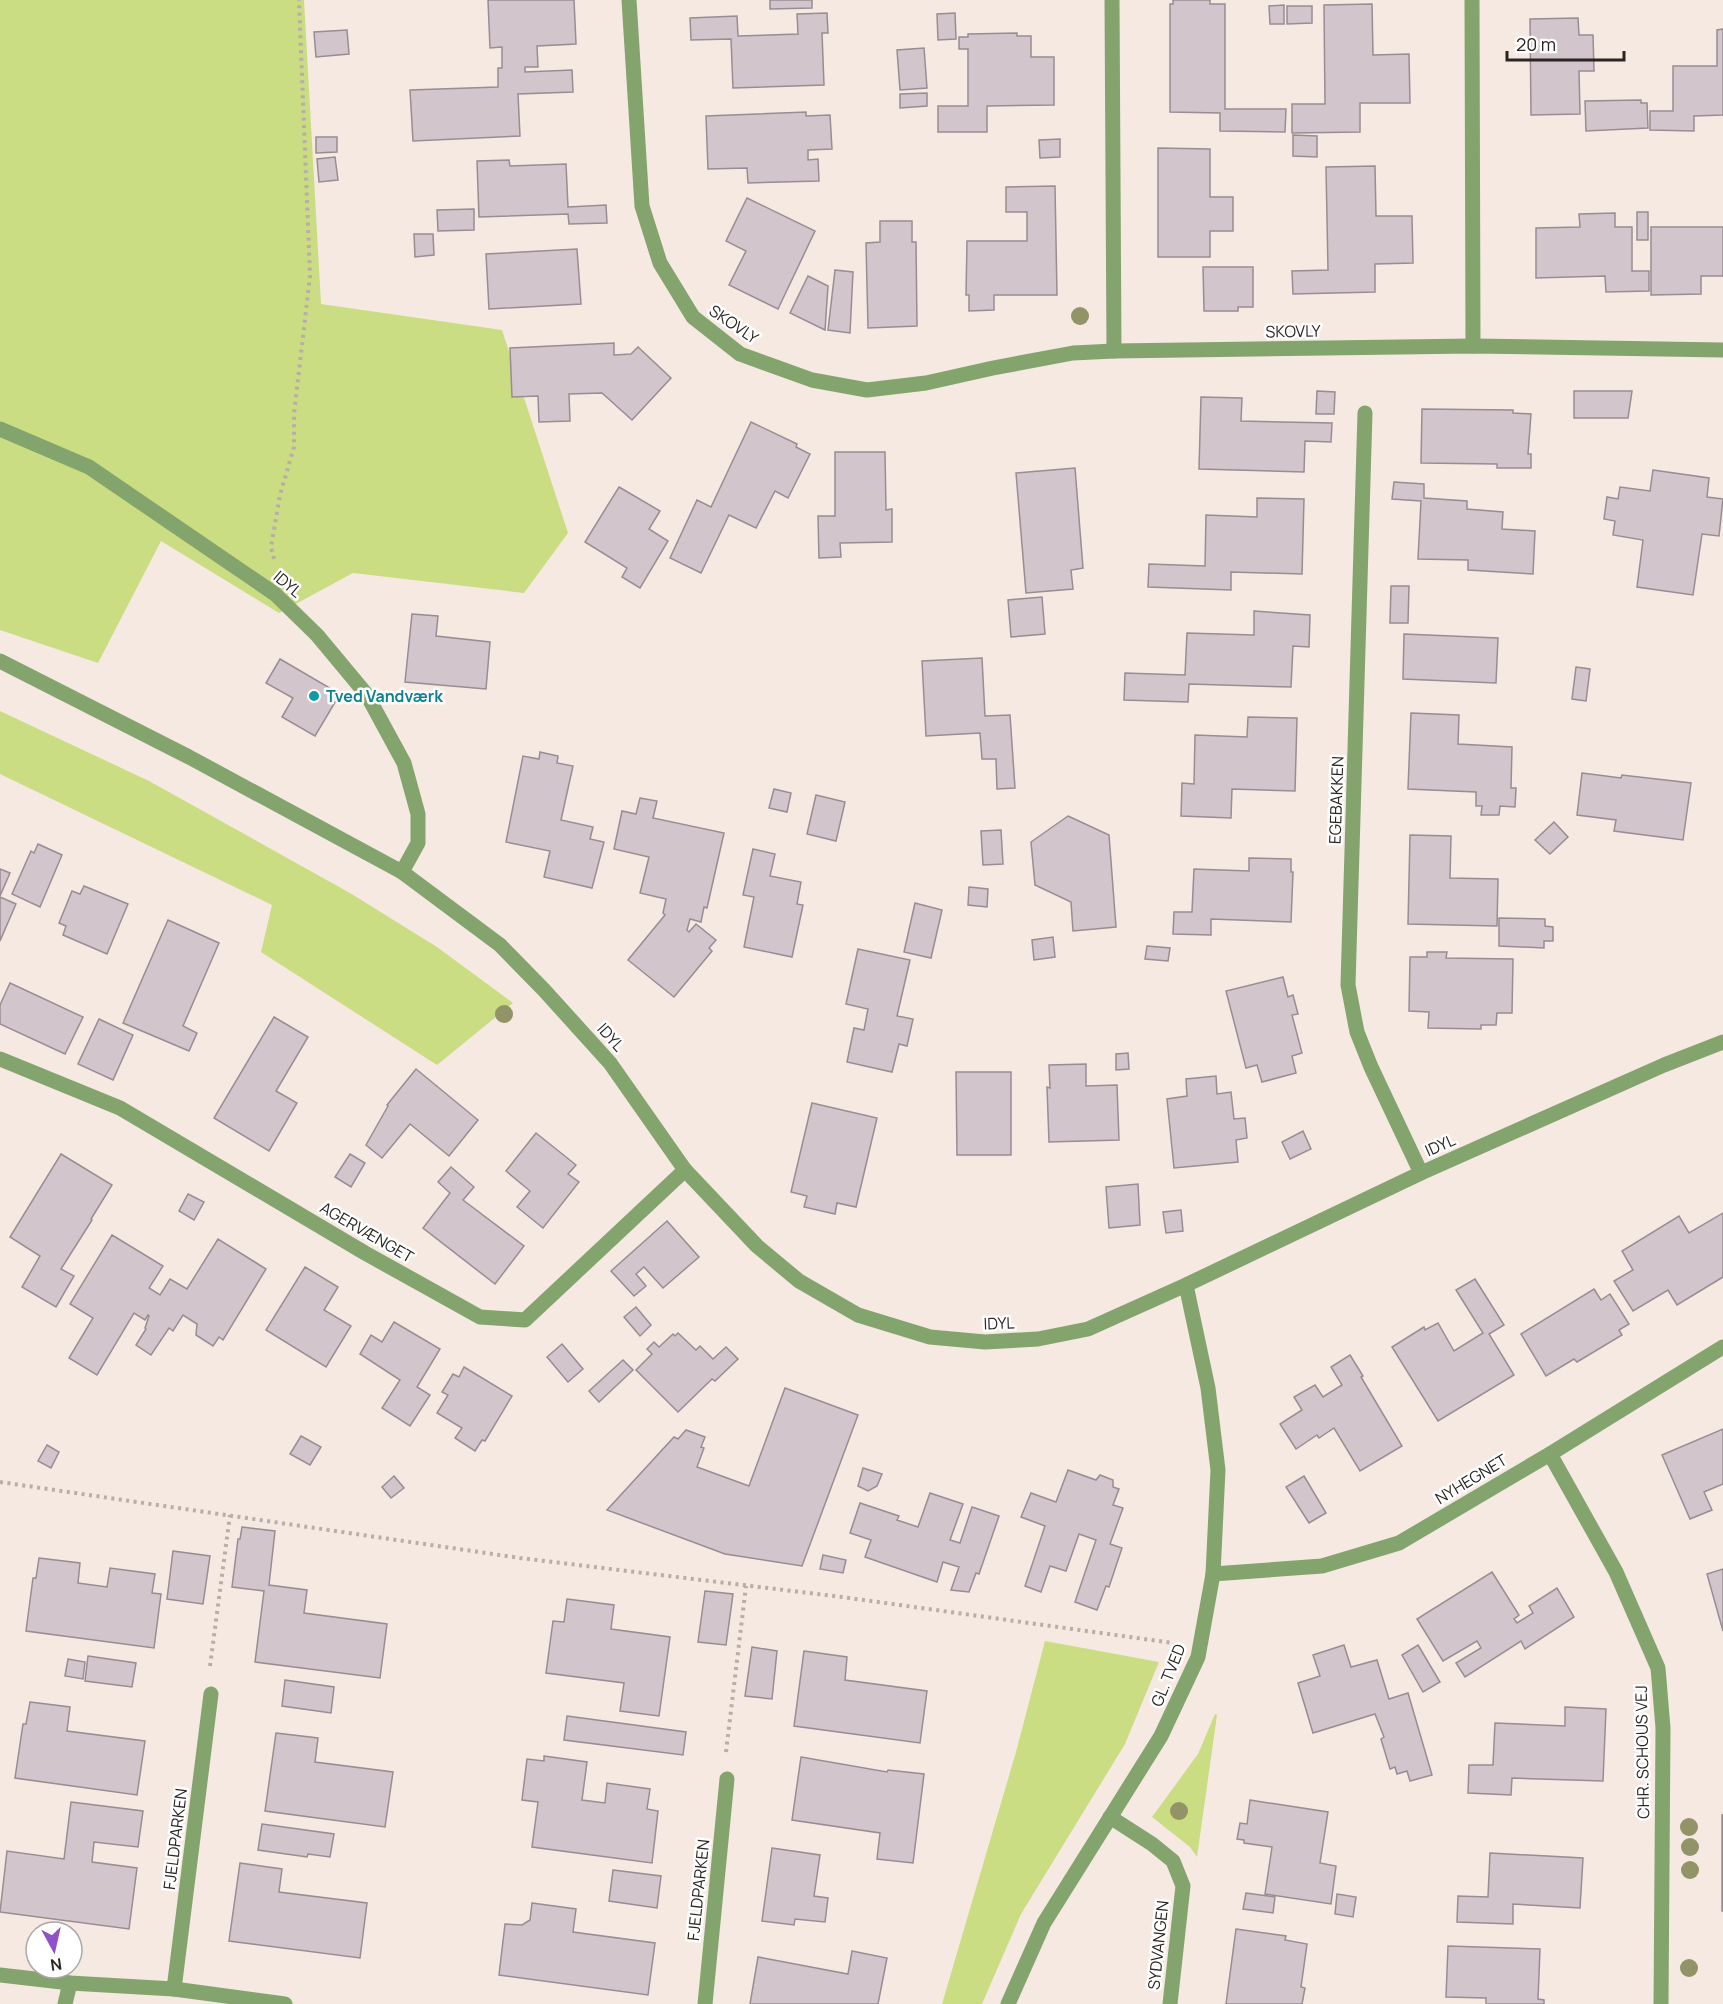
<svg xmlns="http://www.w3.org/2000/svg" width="1723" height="2004" font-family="Manrope,sans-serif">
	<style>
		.green { fill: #cadd83 }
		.building { fill: #d2c5cc; stroke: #998c93; stroke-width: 1.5 }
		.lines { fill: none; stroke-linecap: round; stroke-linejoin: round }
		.path { stroke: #b8ada7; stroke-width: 4; stroke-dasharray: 3 4.5; stroke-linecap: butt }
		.minor { stroke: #84a46e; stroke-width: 15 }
		.tertiary { stroke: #84a46e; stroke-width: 15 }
		.tree { fill: #929366 }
		.culture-dot { fill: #0f9aa8; stroke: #fff; stroke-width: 2 }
		.labels { text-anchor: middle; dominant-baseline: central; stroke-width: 5; stroke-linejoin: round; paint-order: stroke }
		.street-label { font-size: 16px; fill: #2a2522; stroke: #fff }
		.culture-label { font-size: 16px; font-weight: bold; fill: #0d838f; stroke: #fff; text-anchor: start }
	</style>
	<rect width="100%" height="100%" fill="#f6e9e2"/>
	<g class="green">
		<polygon points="0,0 304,0 321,304 502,330 568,533 524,593 353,573 279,613 161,541 98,663 0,630"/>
		<polygon points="0,711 149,781 350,893 437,947 513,1003 437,1065 261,952 272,905 0,774"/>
		<polygon points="1045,1641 1159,1662 1125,1744 1021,1914 982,2004 942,2004 1016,1752"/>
		<polygon points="1215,1714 1217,1715 1197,1857 1190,1847 1152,1817 1198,1754"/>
	</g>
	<g class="building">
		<polygon points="488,0 574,0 576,44 537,46 538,67 525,67 525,72 572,70 573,92 518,94 520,136 413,141 410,90 498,87 498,68 502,68 502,47 490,48"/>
		<polygon points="770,0 812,0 812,8 770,9"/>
		<polygon points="1173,0 1210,0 1210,4 1225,4 1225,109 1286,109 1285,132 1220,131 1220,113 1170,112 1170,4 1173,4"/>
		<polygon points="1372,4 1373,55 1409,54 1410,103 1360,103 1360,132 1292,133 1292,104 1325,104 1324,5"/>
		<polygon points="1284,5 1284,24 1270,24 1269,6"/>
		<polygon points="1287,6 1312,6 1312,23 1287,24"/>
		<polygon points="827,13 828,33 822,33 824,85 733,88 731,39 691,40 690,18 737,16 738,36 798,34 797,14"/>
		<polygon points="955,13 956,39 938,40 937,14"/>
		<polygon points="1578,18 1579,35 1593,35 1594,71 1579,71 1580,114 1531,115 1530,19"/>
		<polygon points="1723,29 1723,115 1694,116 1694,131 1650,130 1650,111 1673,111 1673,66 1717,66 1717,30"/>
		<polygon points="347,30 349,54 316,57 314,32"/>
		<polygon points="1017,33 1017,36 1031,36 1031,57 1054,57 1054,105 987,106 987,132 938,132 938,106 968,106 968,49 959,49 959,37 968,37 968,34"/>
		<polygon points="924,48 927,88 900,90 897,50"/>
		<polygon points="927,93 927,106 900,108 900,94"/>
		<polygon points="1641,100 1641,103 1647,103 1648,128 1586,131 1585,101"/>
		<polygon points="806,112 806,116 830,115 832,149 808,150 808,160 818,159 819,181 748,183 747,168 708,169 706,116"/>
		<polygon points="1293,135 1317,136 1317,157 1293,156"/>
		<polygon points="316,137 337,137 337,152 316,153"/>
		<polygon points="1060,139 1060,157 1040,158 1039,140"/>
		<polygon points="1158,148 1210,149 1210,197 1233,197 1233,231 1210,231 1210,257 1158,257"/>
		<polygon points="335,157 338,180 319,182 317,159"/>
		<polygon points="509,160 510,166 566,164 568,207 606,205 607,223 569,224 568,214 479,217 477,161"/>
		<polygon points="1375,166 1376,216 1412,216 1413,263 1375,264 1375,292 1293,294 1292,271 1328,270 1326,167"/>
		<polygon points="1055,186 1057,295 994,295 994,310 969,311 969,295 966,295 967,241 1027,241 1027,212 1006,212 1006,187"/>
		<polygon points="747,198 815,231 778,309 729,285 746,251 726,241"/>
		<polygon points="474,209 474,230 438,231 437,210"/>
		<rect x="1637" y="212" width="11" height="28"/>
		<polygon points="1615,213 1615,227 1632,227 1632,271 1649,271 1649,291 1606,292 1605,276 1536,278 1536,228 1580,227 1579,214"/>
		<polygon points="880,221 912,221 912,242 916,242 917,326 868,328 866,243 880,242"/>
		<polygon points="1651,227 1723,227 1723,276 1701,276 1701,294 1651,295"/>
		<polygon points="414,234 433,234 434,255 415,257"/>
		<polygon points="577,249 581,304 489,309 486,254"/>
		<polygon points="1203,267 1253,267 1253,307 1238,307 1238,311 1204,311"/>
		<polygon points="835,270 853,272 850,333 828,330"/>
		<polygon points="808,276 828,286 825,330 790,313"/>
		<polygon points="614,343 614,355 631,354 638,347 671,378 632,420 602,393 569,394 570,421 539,422 538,396 512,397 510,348"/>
		<polygon points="1317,391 1335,392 1334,414 1316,414"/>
		<polygon points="1574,391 1632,391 1628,418 1574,418"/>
		<polygon points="1201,397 1242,398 1241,421 1332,423 1331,442 1305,441 1304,472 1199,469"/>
		<polygon points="1422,409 1513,410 1513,413 1531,414 1528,454 1531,454 1531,468 1497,468 1497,464 1421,463"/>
		<polygon points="751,422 797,444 796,447 810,454 788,498 775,491 756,528 729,515 701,573 670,558 697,500 711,507"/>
		<polygon points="835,452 885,452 886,510 892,509 892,542 840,543 841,557 819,558 818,516 835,516"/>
		<polygon points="1075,468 1083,568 1071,570 1073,589 1026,593 1016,473"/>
		<polygon points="1653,470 1709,478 1707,497 1723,499 1719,536 1702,534 1693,595 1637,587 1643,540 1613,535 1615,521 1604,519 1607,497 1618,499 1620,487 1650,491"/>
		<polygon points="1394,482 1424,484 1424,498 1467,501 1467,509 1503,512 1502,529 1535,531 1533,574 1468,570 1468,560 1418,559 1421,501 1392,499"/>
		<polygon points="619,487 660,511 649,529 668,541 640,588 622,577 627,568 585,542"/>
		<polygon points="1257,498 1304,499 1302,574 1231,572 1231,590 1148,587 1149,564 1205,566 1206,515 1257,517"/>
		<polygon points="1391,586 1409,586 1408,623 1390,623"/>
		<polygon points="1042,597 1045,634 1011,637 1008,600"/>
		<polygon points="1254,611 1310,615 1309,647 1293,646 1291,687 1189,684 1188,702 1124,700 1125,673 1185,675 1187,633 1254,635"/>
		<polygon points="412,614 438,616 436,636 490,642 486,689 405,682"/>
		<polygon points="1404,634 1498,638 1496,683 1403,679"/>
		<polygon points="982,658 985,716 1010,715 1015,788 997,789 996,759 982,759 980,733 926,736 922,661"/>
		<polygon points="280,659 340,694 315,736 282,717 293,698 266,683"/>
		<polygon points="1576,667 1590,669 1586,701 1572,699"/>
		<polygon points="1411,713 1459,715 1458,744 1512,747 1511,788 1516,788 1515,807 1500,806 1499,815 1481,815 1482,806 1476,806 1476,792 1408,789"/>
		<polygon points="1248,717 1297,718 1295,791 1232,789 1231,818 1181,816 1182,783 1194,784 1195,735 1247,737"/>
		<polygon points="540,752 558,756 557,763 573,766 561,820 593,827 590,839 604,842 592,888 544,877 550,851 506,842 523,756 539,759"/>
		<polygon points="1582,773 1621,778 1622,775 1691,783 1683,840 1614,831 1616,820 1577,815"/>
		<polygon points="774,789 791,793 787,812 769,808"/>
		<polygon points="816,795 845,802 836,841 807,834"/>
		<polygon points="640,798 657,801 653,818 724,833 707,908 704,907 701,922 690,919 687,930 689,932 696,924 716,940 709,948 712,951 674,997 628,960 665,915 663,913 666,899 640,893 649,857 614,849 622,811 636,814"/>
		<polygon points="1068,816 1109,835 1116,927 1073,931 1071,902 1035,885 1031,842"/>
		<polygon points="1554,822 1568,837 1550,854 1535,840"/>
		<polygon points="1001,830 1003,864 983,865 981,831"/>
		<polygon points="1410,835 1451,836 1450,878 1498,879 1497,926 1408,924"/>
		<polygon points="38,844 62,855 40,907 12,894 31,851 34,853"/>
		<polygon points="753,849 775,854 770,876 801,882 797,904 803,905 792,957 744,947 754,897 743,895"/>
		<polygon points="1249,858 1291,859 1291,872 1293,872 1291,922 1211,919 1211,935 1173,934 1174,912 1192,912 1194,869 1249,871"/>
		<polygon points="0,869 10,873 0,896"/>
		<polygon points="84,886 128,904 107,954 63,935 66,926 59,923 72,891 80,894"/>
		<polygon points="969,887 988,889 987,907 968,905"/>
		<polygon points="0,897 16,904 0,941"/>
		<polygon points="915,903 942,910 931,958 904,952"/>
		<polygon points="1499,918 1545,919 1545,926 1553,927 1553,941 1544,941 1544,948 1499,946"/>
		<polygon points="168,920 219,943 183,1026 197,1033 189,1051 123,1023"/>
		<polygon points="1053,937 1055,957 1034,960 1032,940"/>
		<polygon points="1147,946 1170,948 1168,961 1145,959"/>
		<polygon points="858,949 910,960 897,1016 913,1019 907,1046 899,1044 892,1072 847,1062 854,1028 864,1030 868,1009 846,1004"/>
		<polygon points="1427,952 1447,952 1446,958 1513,959 1512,1013 1497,1013 1496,1025 1481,1025 1481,1029 1428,1028 1429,1012 1409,1011 1410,957 1427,957"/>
		<polygon points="1283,977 1288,997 1293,995 1298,1014 1292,1015 1302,1053 1292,1056 1296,1073 1262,1082 1257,1065 1246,1068 1226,991"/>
		<polygon points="10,983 83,1017 65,1054 0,1024 0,1005"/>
		<polygon points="274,1017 308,1037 276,1091 297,1103 269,1151 214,1118"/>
		<polygon points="99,1019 133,1035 113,1080 78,1064"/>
		<polygon points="1128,1053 1129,1069 1116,1070 1116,1054"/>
		<polygon points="1086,1064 1086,1086 1117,1085 1119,1140 1049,1142 1047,1087 1050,1088 1049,1065"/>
		<polygon points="416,1069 478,1120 449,1156 410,1124 382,1158 366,1145 388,1106 387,1105"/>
		<polygon points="956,1072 1011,1072 1011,1155 957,1155"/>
		<polygon points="1216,1076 1217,1094 1231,1092 1234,1119 1245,1118 1247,1138 1236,1140 1238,1162 1174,1168 1167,1099 1187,1096 1186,1079"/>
		<polygon points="812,1103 877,1118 856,1207 837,1203 835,1214 804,1207 807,1196 791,1192"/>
		<polygon points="1303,1131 1311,1149 1290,1159 1282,1142"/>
		<polygon points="536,1133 576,1165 568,1174 579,1182 543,1228 517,1207 530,1191 506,1171"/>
		<polygon points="61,1154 112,1185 91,1219 92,1220 61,1269 74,1276 56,1307 22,1287 40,1256 10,1237"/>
		<polygon points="350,1154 365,1163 351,1187 335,1177"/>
		<polygon points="451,1167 474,1187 463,1200 524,1246 495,1284 423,1228 450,1193 438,1182"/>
		<polygon points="1138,1184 1140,1225 1109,1228 1106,1187"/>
		<polygon points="188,1194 204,1202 194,1220 179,1211"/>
		<polygon points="1181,1210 1183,1231 1166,1233 1163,1212"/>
		<polygon points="1723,1213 1723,1277 1677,1305 1668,1290 1633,1311 1614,1281 1633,1270 1622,1251 1679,1216 1689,1233"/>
		<polygon points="667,1221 699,1257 663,1288 644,1267 636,1274 646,1286 634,1296 611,1271"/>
		<polygon points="112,1235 163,1266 149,1288 160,1295 170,1279 187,1289 218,1239 266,1269 223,1340 219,1337 213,1346 196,1335 197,1324 183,1315 173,1331 169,1328 151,1355 136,1345 146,1329 145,1328 149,1316 148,1315 145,1320 134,1313 97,1375 69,1358 93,1318 70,1304"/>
		<polygon points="305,1267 338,1287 324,1310 351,1326 326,1367 266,1330"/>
		<polygon points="1475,1279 1504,1325 1489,1334 1514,1375 1438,1421 1392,1347 1424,1327 1425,1330 1438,1323 1454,1351 1483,1333 1456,1290"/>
		<polygon points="1594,1289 1601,1300 1610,1294 1629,1324 1619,1330 1622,1335 1577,1362 1574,1359 1546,1376 1521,1334"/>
		<polygon points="636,1307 651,1325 640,1336 624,1317"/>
		<polygon points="394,1322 440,1349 417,1387 430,1395 410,1426 382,1408 400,1380 360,1354 371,1335 382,1342"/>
		<polygon points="678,1333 696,1350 700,1346 713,1359 726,1347 738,1359 715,1381 712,1379 678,1412 636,1370 652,1354 647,1349 654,1342 659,1347 673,1334 675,1336"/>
		<polygon points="562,1344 583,1369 568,1382 547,1357"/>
		<polygon points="1350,1355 1363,1376 1361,1377 1402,1446 1360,1471 1334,1428 1319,1438 1317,1435 1296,1449 1280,1424 1302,1410 1294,1397 1315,1385 1323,1397 1342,1385 1331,1367"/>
		<polygon points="623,1360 633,1370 599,1402 589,1391"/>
		<polygon points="464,1367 512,1396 485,1441 482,1440 475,1451 455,1438 462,1428 437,1413 448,1395 442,1392 453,1374 459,1377"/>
		<polygon points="785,1388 858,1415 802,1566 725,1554 607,1510 674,1437 678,1439 686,1430 705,1437 701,1447 704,1448 697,1467 749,1486"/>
		<polygon points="1723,1429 1723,1484 1704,1492 1712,1510 1690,1519 1662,1455"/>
		<polygon points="301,1436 321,1447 310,1465 290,1454"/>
		<polygon points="47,1445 59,1452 51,1468 38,1461"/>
		<polygon points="863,1468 882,1474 877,1486 868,1491 858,1486"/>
		<polygon points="1068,1470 1096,1480 1100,1475 1113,1480 1113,1487 1119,1489 1113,1505 1123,1508 1110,1544 1122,1548 1109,1587 1106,1586 1097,1610 1075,1602 1096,1540 1079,1534 1066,1571 1050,1566 1041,1592 1025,1586 1045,1526 1021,1517 1031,1493 1056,1502"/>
		<polygon points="394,1476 404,1488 391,1498 382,1487"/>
		<polygon points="1304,1476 1326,1513 1309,1523 1286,1487"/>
		<polygon points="930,1493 963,1504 950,1540 960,1543 972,1507 999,1516 979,1574 976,1573 969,1592 951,1590 959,1567 943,1562 937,1582 865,1557 871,1540 850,1533 860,1503 899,1516 897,1520 918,1527"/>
		<polygon points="242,1527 275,1531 269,1585 307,1590 304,1613 387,1624 380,1678 255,1662 264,1591 232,1587 238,1539 240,1539"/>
		<polygon points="173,1551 210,1556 203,1604 167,1599"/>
		<polygon points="823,1555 846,1560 843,1573 820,1569"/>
		<polygon points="39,1558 80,1563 78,1583 107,1587 110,1568 155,1574 152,1593 161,1594 154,1648 26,1631 33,1578 36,1578"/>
		<polygon points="1723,1569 1723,1631 1707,1574"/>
		<polygon points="1492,1572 1519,1615 1514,1619 1517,1623 1533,1613 1529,1606 1557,1588 1574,1617 1525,1649 1521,1641 1465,1677 1456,1663 1481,1648 1477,1641 1443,1661 1417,1619"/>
		<polygon points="705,1591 733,1594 726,1645 698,1642"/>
		<polygon points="567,1599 614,1605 611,1629 670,1637 659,1716 620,1711 624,1683 546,1673 553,1621 564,1622"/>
		<polygon points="1344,1645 1351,1667 1377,1660 1389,1699 1408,1693 1432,1775 1410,1781 1407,1771 1397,1774 1395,1767 1390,1769 1381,1739 1384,1737 1375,1714 1313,1733 1298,1683 1320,1676 1313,1655"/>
		<polygon points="1418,1645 1440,1682 1423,1692 1402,1655"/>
		<polygon points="752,1647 777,1651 772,1699 745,1696"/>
		<polygon points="804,1651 847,1657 845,1680 927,1691 920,1743 794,1726"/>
		<polygon points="88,1656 136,1663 132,1687 85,1681"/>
		<polygon points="68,1659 85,1662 83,1679 65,1676"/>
		<polygon points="285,1680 334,1687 331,1713 282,1706"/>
		<polygon points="30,1702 70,1707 67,1731 145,1741 137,1795 15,1778 23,1724 26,1724"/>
		<polygon points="1565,1707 1606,1709 1603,1781 1512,1778 1511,1795 1468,1793 1469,1765 1493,1765 1495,1723 1565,1726"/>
		<polygon points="567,1716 686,1732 683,1755 564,1740"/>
		<polygon points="276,1733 318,1738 315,1762 393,1772 385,1827 265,1811"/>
		<polygon points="544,1756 587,1762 582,1800 605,1803 607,1783 650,1789 647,1809 658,1811 652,1863 532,1847 538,1802 522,1800 527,1759 544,1761"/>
		<polygon points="801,1757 887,1772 888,1770 924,1774 913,1863 877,1859 880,1833 792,1820"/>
		<polygon points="1250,1800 1328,1812 1320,1863 1336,1866 1331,1904 1265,1894 1272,1847 1244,1843 1244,1840 1237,1839 1240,1823 1247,1824"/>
		<polygon points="71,1802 143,1811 138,1847 94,1842 92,1862 137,1868 129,1929 0,1912 7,1851 64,1859"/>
		<rect x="1722" y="1815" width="1" height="96"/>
		<polygon points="262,1824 334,1834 330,1857 308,1854 307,1857 258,1850"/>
		<polygon points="772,1848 820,1855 814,1896 828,1898 825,1922 795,1919 794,1925 762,1921"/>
		<polygon points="1490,1853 1583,1858 1580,1908 1513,1904 1513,1924 1457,1922 1458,1896 1488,1897"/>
		<polygon points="240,1863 282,1869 279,1892 367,1903 360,1958 229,1941"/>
		<polygon points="613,1870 661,1876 657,1908 609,1901"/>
		<polygon points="1246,1893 1275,1897 1273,1913 1243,1909"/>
		<polygon points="1337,1894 1356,1897 1353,1917 1335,1914"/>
		<polygon points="532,1903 576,1909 573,1932 655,1943 648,1995 499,1975 505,1924 522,1925 530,1920"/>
		<polygon points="1236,1929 1286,1936 1285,1940 1307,1944 1301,1987 1305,1988 1302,2004 1226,2004"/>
		<polygon points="1448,1946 1540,1949 1538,1999 1544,2000 1544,2004 1486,2004 1486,1998 1446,1997"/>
		<polygon points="852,1951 887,1958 878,2004 750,2004 758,1957 848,1974"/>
	</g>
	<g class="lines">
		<g class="path">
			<polyline points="274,559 271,547 280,495 294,447 294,414 310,276 299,0"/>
			<polyline points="0,1482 520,1558 842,1597 1173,1643"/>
			<polyline points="210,1666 230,1515"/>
			<polyline points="726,1752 746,1586"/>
		</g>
		<g class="minor">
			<polyline points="629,0 642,206 660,263 693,317 740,354 812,380 867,390 926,383 993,368 1073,353 1114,351 1473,346 1723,350"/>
			<polyline points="1112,0 1114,351"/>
			<polyline points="1472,0 1473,346"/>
			<polyline points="1365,413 1348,985 1357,1032 1371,1067 1421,1173"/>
			<polyline points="0,429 89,467 275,594 317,635 367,695 404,763 418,814 418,843 402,872"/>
			<polyline points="0,1059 120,1108 365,1253 480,1317 525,1320 685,1170"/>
			<polyline points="1550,1454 1616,1572 1658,1668 1663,1728 1661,2004"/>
			<polyline points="1213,1574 1322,1566 1399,1543 1550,1454 1723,1347"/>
			<polyline points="1110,1817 1152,1844 1173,1861 1183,1886 1170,2004"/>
			<polyline points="0,1975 70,1983 174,1989 285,2004"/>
			<polyline points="174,1989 211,1694"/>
			<polyline points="65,2004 70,1983"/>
			<polyline points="705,2004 727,1779"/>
			<polyline points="1008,2004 1044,1923 1161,1736 1198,1657 1213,1574 1218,1470 1208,1388 1186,1285"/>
		</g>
		<polyline class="tertiary" points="0,661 189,757 402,872 500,945 544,990 610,1063 685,1170 757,1246 799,1281 858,1315 930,1337 985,1342 1038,1339 1088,1329 1186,1285 1421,1173 1664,1065 1723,1042"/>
	</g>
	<g class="tree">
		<circle cx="1080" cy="316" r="9"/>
		<circle cx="504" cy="1014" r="9"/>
		<circle cx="1179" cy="1811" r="9"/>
		<circle cx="1689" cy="1827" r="9"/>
		<circle cx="1690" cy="1847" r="9"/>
		<circle cx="1690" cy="1870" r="9"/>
		<circle cx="1689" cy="1968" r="9"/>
	</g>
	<circle class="culture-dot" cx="314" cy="696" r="6"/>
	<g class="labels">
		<g class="street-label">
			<text transform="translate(734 324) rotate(34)">SKOVLY</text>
			<text transform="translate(1293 331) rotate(-1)">SKOVLY</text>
			<text transform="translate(288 584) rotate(40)">IDYL</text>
			<text transform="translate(1336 800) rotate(-88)">EGEBAKKEN</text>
			<text transform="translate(611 1037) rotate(48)">IDYL</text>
			<text transform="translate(1440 1145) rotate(-24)">IDYL</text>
			<text transform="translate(367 1232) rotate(30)">AGERVÆNGET</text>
			<text transform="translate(999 1323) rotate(-2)">IDYL</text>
			<text transform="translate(1471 1479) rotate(-31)">NYHEGNET</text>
			<text transform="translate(1168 1675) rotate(-68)">GL. TVED</text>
			<text transform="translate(1642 1752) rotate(-91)">CHR. SCHOUS VEJ</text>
			<text transform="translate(175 1839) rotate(-83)">FJELDPARKEN</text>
			<text transform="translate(698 1890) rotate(-84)">FJELDPARKEN</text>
			<text transform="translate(1158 1945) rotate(-84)">SYDVANGEN</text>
		</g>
		<g class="culture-label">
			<text x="326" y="696">Tved Vandværk</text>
		</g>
	</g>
	<g transform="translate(54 1950) rotate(172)"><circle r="28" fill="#ffffff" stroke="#aaa8a7" stroke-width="1.5"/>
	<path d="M0-4.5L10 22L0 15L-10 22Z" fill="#9151c7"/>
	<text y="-9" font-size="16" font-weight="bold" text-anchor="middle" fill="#2a2522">N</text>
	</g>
	<path d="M1507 51v9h117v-9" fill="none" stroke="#2a2522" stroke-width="3"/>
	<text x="1516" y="51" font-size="18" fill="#2a2522" stroke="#ffffff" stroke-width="4.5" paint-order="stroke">20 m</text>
</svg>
